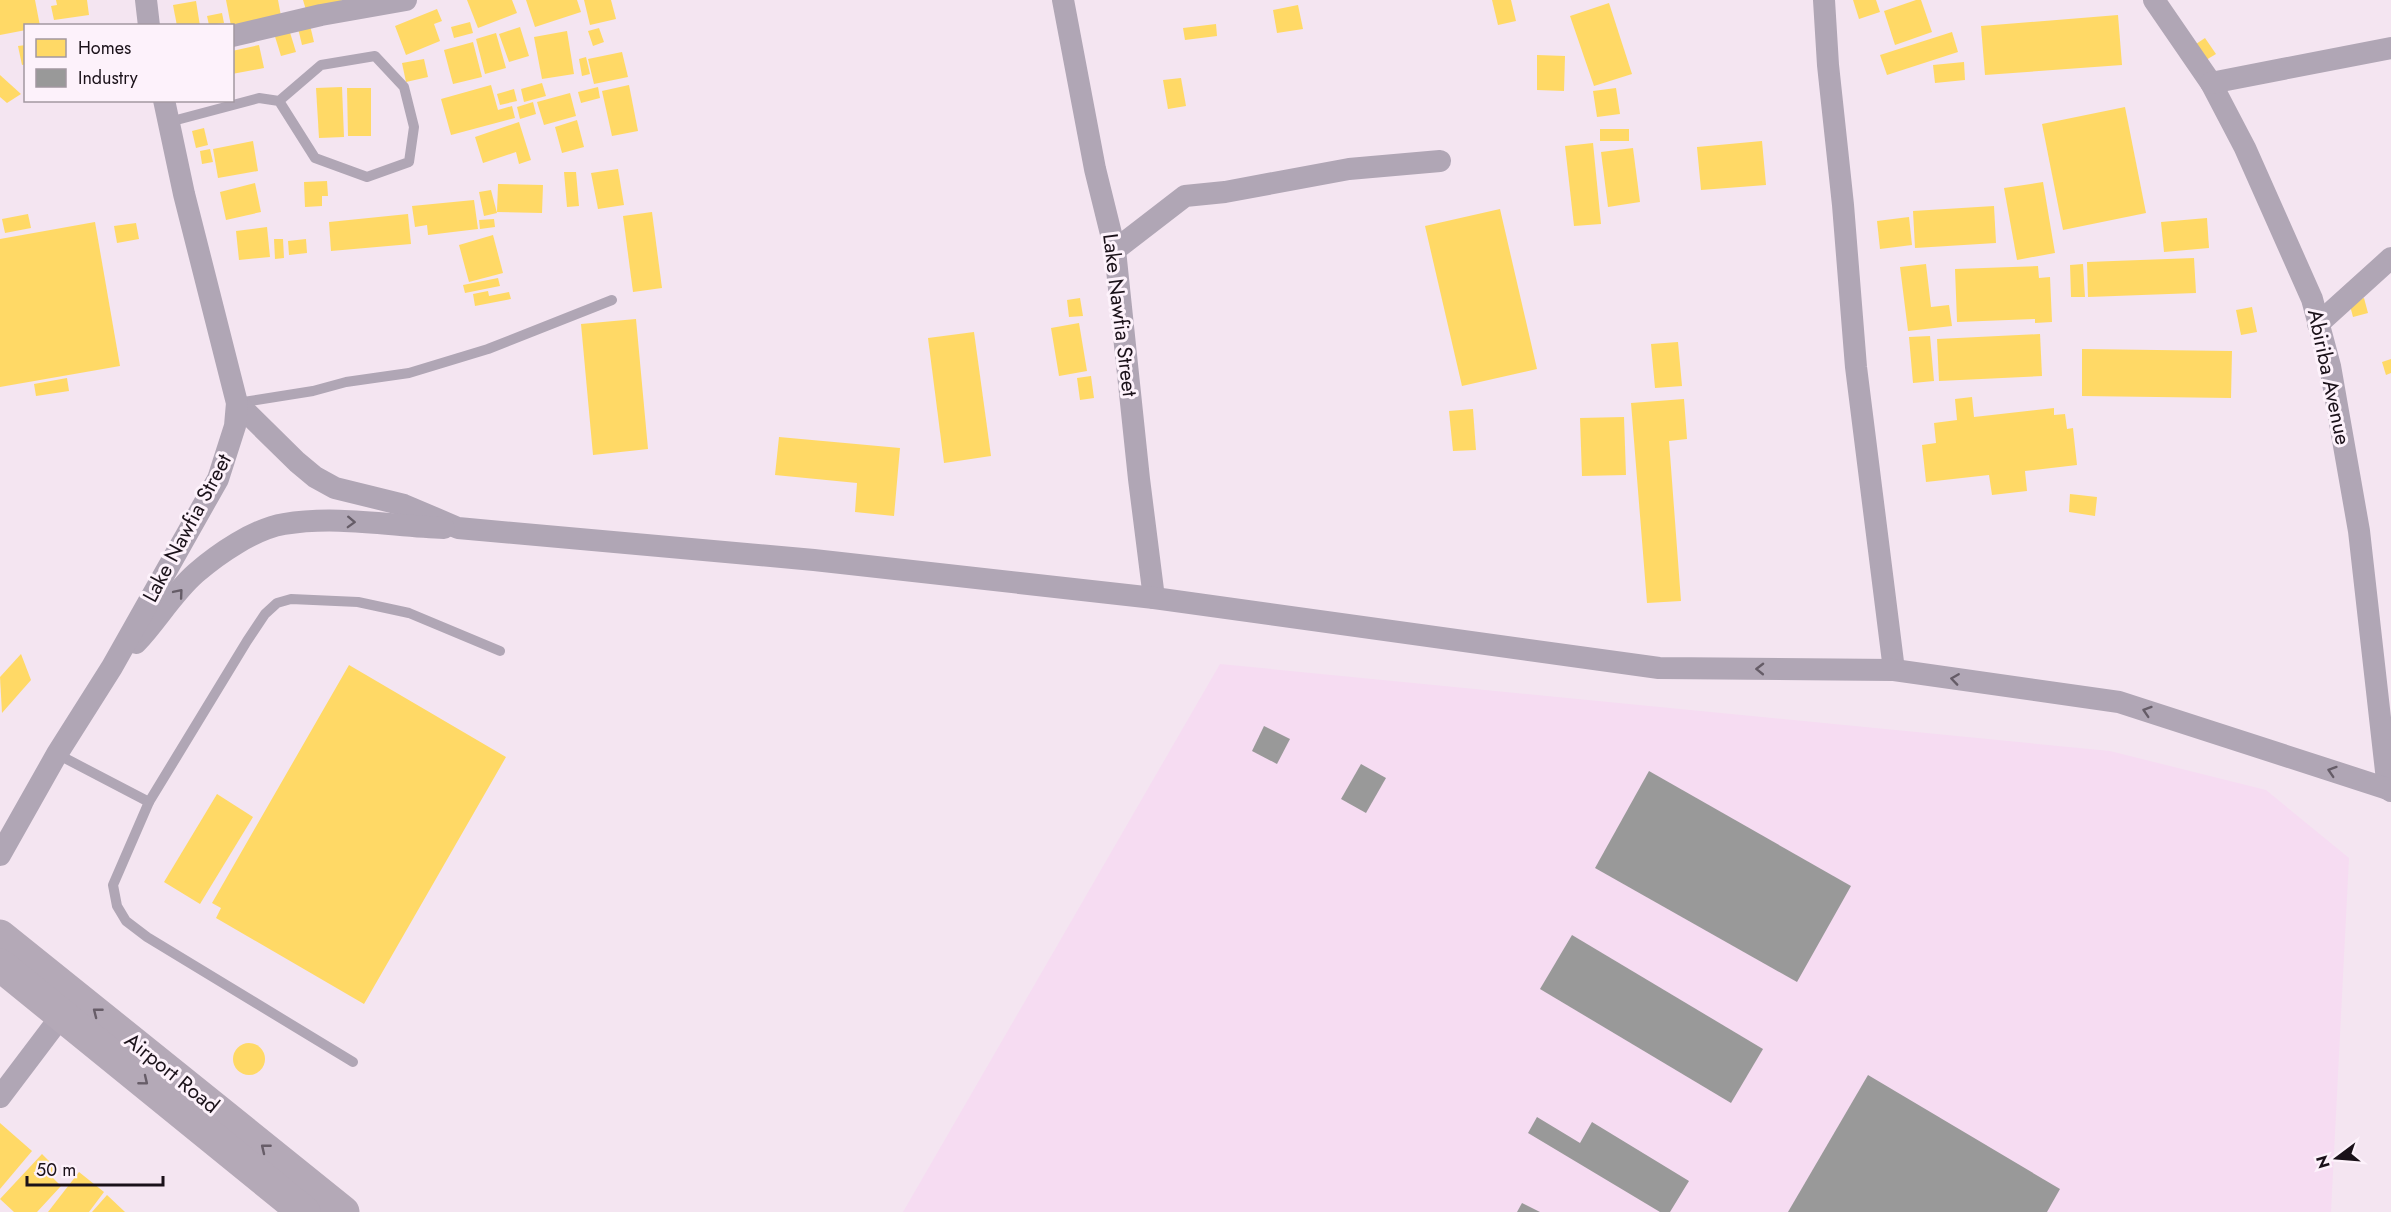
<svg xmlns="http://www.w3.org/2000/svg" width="2391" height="1212" font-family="Jost,sans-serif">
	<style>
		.built { fill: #f6dcf2 }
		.homes { fill: #ffd966 }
		.industry { fill: #999 }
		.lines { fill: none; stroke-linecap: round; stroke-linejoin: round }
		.service { stroke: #b0a6b5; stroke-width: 10 }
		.minor { stroke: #b0a6b5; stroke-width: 22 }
		.primary { stroke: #b4a9b7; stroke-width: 33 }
		.oneway { stroke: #655c67 }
		.oneway2 { stroke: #675d68 }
		.labels { text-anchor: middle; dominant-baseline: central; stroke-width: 6; stroke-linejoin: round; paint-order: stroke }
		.street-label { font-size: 21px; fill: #1a1119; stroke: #fdf2fb }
	</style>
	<rect width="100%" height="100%" fill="#f4e5f1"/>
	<polygon class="built" points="1220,664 2110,751 2266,790 2349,858 2331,1212 903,1212"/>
	<g class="homes">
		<polygon points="0,0 35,0 40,26 26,26 26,30 0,35"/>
		<polygon points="56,0 87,0 89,15 54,20 51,6 57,5"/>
		<polygon points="226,0 278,0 281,16 231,26"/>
		<polygon points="303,0 344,0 306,10"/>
		<polygon points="467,0 512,0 517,13 478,28"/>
		<polygon points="526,0 577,0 581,12 535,27"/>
		<polygon points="584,0 611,0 616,19 590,25"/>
		<polygon points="1492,0 1511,0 1516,21 1498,25"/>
		<polygon points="1853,0 1876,0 1880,12 1859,19"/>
		<polygon points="1916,0 1921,0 1932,32 1895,45 1884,11"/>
		<polygon points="196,1 200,26 177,26 173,5"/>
		<polygon points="1609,3 1632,74 1594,86 1570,16"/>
		<polygon points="1298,5 1303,29 1277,33 1273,10"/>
		<polygon points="437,9 442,21 434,24 440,41 406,55 395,26"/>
		<polygon points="222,13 224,23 209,25 207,16"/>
		<polygon points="2118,15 2122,65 1985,75 1981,26"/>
		<polygon points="309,21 314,42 302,45 297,24"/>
		<polygon points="470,22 473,33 454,38 451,27"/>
		<polygon points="1216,24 1217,36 1185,40 1183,28"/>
		<polygon points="288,26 296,52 281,56 273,30"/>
		<polygon points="520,27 529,56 509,62 499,34"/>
		<polygon points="599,28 604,42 593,46 588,31"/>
		<polygon points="567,31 574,74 542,79 534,37"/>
		<polygon points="1952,32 1958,52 1887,75 1880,55"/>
		<polygon points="496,33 506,68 485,74 476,39"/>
		<polygon points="2205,38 2216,54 2206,60 2196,44"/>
		<polygon points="473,42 482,77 453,84 444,50"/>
		<polygon points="26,45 26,64 22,65 18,46"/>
		<polygon points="259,45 264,68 232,74 232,51"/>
		<polygon points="622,52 628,77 594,84 588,59"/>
		<polygon points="1537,55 1565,56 1564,91 1537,90"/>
		<polygon points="586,57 590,74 582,76 579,59"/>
		<polygon points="424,59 428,77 406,82 402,63"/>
		<polygon points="1964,62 1965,80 1935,83 1933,65"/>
		<polygon points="0,75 21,94 7,103 0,97"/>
		<polygon points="1181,78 1186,106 1168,109 1163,80"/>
		<polygon points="542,83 546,96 524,102 521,89"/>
		<polygon points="491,85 498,110 512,106 515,118 451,135 441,99"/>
		<polygon points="629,85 638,131 612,136 602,91"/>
		<polygon points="342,87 344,137 319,138 316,88"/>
		<polygon points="598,87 600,98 581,103 578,92"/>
		<polygon points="347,88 371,88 371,136 348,136"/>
		<polygon points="1616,88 1620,114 1597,117 1593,91"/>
		<polygon points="514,89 517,101 500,105 497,94"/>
		<polygon points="570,93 576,116 544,125 537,102"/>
		<polygon points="533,102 536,114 520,119 517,107"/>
		<polygon points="2125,107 2146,213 2063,230 2042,124"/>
		<polygon points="577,120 584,147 562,153 555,127"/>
		<polygon points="519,122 531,160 519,164 516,152 483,163 475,137"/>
		<polygon points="204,128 208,145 196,148 192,131"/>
		<rect x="1600" y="129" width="29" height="12"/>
		<polygon points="253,141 258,171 218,178 213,149"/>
		<polygon points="1762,141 1766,185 1701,190 1697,147"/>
		<polygon points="1593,143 1601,224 1574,226 1565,146"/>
		<polygon points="1633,148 1640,202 1608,207 1601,152"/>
		<polygon points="210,149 213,162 202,164 200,151"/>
		<polygon points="618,169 624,205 598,209 591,173"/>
		<polygon points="564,172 576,172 579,206 567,207"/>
		<polygon points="327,181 328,196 322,196 322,206 305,207 304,182"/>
		<polygon points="2043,182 2055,253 2017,260 2004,188"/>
		<polygon points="255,183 261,212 226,220 220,192"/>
		<polygon points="498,184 543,185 542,213 497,212"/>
		<polygon points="491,190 497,213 484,216 479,192"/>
		<polygon points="474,200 478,229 428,235 427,225 415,227 412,206"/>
		<polygon points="1994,206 1996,243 1915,248 1913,211"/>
		<polygon points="1500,209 1537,369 1462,386 1425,226"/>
		<polygon points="652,212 662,288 633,292 623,216"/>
		<polygon points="28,214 31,228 5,233 2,219"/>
		<polygon points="408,214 411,244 331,251 329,222"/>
		<polygon points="1909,217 1912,245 1880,249 1877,221"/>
		<polygon points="2207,218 2209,248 2164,252 2161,222"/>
		<polygon points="494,219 495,227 480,229 479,220"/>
		<polygon points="95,222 120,366 0,387 0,239"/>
		<polygon points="136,223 139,239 117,243 114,226"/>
		<polygon points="267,227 270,257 239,260 236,231"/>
		<polygon points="493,235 503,273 469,282 459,245"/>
		<polygon points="274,239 283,239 284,258 275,259"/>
		<polygon points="306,239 307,253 289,255 288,241"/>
		<polygon points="2194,258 2196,293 2088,297 2087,262"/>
		<polygon points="1926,264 1931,307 1949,305 1952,326 1908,331 1900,267"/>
		<polygon points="2083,264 2085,297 2071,297 2070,265"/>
		<polygon points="2038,266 2039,278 2050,277 2052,322 2035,323 2035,319 1957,322 1955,269"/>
		<polygon points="498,278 500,286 465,293 463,285"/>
		<polygon points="488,291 489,296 509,292 511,299 475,306 473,294"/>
		<polygon points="1080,298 1083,316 1069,317 1067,300"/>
		<polygon points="2364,298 2368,313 2353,317 2349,302"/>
		<polygon points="2252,307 2257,332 2241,335 2236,310"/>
		<polygon points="636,319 648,449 593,455 581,324"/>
		<polygon points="1079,323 1087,371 1059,376 1051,328"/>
		<polygon points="974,332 991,456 944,463 928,338"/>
		<polygon points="2040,334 2042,376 1939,381 1937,339"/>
		<polygon points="1930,336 1934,381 1913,383 1909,337"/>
		<polygon points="1678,342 1682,386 1655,388 1651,344"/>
		<polygon points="2082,349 2232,351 2231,398 2082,396"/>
		<polygon points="2391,359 2391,373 2386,375 2382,362"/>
		<polygon points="1091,376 1094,398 1080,400 1077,378"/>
		<polygon points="67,378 69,391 36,396 34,384"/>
		<polygon points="1972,397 1974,417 2054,408 2054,415 2065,414 2067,429 2073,428 2077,465 2025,471 2027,491 1992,495 1989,475 1926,482 1922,445 1936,443 1934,423 1957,420 1955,399"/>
		<polygon points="1684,399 1687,439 1669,441 1681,601 1647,603 1631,403"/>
		<polygon points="1473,409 1476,450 1453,451 1449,411"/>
		<polygon points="1624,417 1626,475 1582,476 1580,418"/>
		<polygon points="779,437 900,448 894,516 855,512 857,483 775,475"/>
		<polygon points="2070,494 2097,497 2095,516 2069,512"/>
		<polygon points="21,654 31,680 2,713 0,677"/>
		<polygon points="349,665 506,757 364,1004 216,918 221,908 212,903"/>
		<polygon points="217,794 253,817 200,904 164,882"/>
		<circle cx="249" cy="1059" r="16"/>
		<polygon points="0,1123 32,1151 0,1189"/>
		<polygon points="42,1154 57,1169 52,1177 61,1186 37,1212 14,1212 0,1199"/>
		<polygon points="79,1172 104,1192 89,1212 48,1212"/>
		<polygon points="107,1195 125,1212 92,1212"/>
	</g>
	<g class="industry">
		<polygon points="1264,726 1290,739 1277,764 1252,751"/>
		<polygon points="1361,764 1386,778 1366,813 1341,799"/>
		<polygon points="1649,771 1851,886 1797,982 1595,868"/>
		<polygon points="1572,935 1763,1049 1731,1103 1540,989"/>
		<polygon points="1868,1075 2060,1189 2047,1212 1788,1212"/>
		<polygon points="1537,1117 1580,1143 1592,1122 1689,1181 1670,1212 1660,1212 1528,1133"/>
		<polygon points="1522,1203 1540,1212 1517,1212"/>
	</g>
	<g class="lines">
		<g class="service">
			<polyline points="169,122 259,98 279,101 315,158 367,177 409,162 414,127 404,87 375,56 321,65 279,101"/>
			<polyline points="237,403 313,391 346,382 409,373 488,349 612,300"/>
			<polyline points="57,754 149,802"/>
			<polyline points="353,1062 147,937 126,921 117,906 113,885 149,802 247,641 265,614 277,603 291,599 358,602 409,613 500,651"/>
		</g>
		<g class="minor">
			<polyline points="146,0 149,26"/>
			<polyline points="1063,0 1095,169 1115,250 1139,479 1154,598"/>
			<polyline points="1824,0 1828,65 1843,205 1856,367 1894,670"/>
			<polyline points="2154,0 2211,83 2245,148 2312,299 2330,366 2359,531 2388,789 2391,791"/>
			<polyline points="232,36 321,15 406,0"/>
			<polyline points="2211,83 2391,48"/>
			<polyline points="1115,250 1185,196 1225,192 1349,169 1440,161"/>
			<polyline points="2318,324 2391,258"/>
			<polyline points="237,403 297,462 315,477 335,488 404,505 458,528 814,560 1154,598 1659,668 1894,670 2119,702 2388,789"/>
			<path d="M136,643C157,621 173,593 196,573C218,554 254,529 284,524C336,515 392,526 444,528"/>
			<polyline points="0,855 57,754 112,667 218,479 235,426 237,403 184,194 164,100"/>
			<polyline points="0,1097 62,1015"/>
		</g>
		<g class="primary">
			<polyline points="0,936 343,1212"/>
			<polyline points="0,965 304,1212"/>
		</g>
	</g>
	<defs><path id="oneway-chevron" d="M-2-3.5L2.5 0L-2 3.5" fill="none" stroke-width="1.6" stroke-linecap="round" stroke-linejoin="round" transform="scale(1.5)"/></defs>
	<g class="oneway">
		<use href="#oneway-chevron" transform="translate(351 522) rotate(2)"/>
		<use href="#oneway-chevron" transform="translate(179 593) rotate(-50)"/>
		<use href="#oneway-chevron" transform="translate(1760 669) rotate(-179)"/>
		<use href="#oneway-chevron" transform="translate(1955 679) rotate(-172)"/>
		<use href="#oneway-chevron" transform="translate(2147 711) rotate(-162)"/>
		<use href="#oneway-chevron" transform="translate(2332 771) rotate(-162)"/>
	</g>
	<g class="oneway2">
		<use href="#oneway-chevron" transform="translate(97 1012) rotate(-142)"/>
		<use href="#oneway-chevron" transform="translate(144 1081) rotate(39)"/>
		<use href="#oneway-chevron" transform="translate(265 1148) rotate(-141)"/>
	</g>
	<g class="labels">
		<g class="street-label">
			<text transform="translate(1120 315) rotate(83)">Lake Nawfia Street</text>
			<text transform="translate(2329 377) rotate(78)">Abiriba Avenue</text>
			<text transform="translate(187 528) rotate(-62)">Lake Nawfia Street</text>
			<text transform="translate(172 1073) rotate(39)">Airport Road</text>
		</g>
	</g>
	<rect x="24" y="24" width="210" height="78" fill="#fdf2fb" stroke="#a298a1" stroke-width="1.5"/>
	<rect x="36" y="39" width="30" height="18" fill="#ffd966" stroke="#a298a1" stroke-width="1.5"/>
	<text x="78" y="54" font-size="18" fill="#1a1119">Homes</text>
	<rect x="36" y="69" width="30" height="18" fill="#999999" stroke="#a298a1" stroke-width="1.5"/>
	<text x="78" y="84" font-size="18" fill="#1a1119">Industry</text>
	<g transform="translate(2337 1158) rotate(254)" stroke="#fdf2fb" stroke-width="4.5" paint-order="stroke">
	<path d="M0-4.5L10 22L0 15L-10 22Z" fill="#1a1119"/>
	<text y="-9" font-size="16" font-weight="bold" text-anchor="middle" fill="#1a1119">N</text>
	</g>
	<path d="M27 1176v9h136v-9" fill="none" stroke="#1a1119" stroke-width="3"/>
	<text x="36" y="1176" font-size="18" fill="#1a1119" stroke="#fdf2fb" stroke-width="4.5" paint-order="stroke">50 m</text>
</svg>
